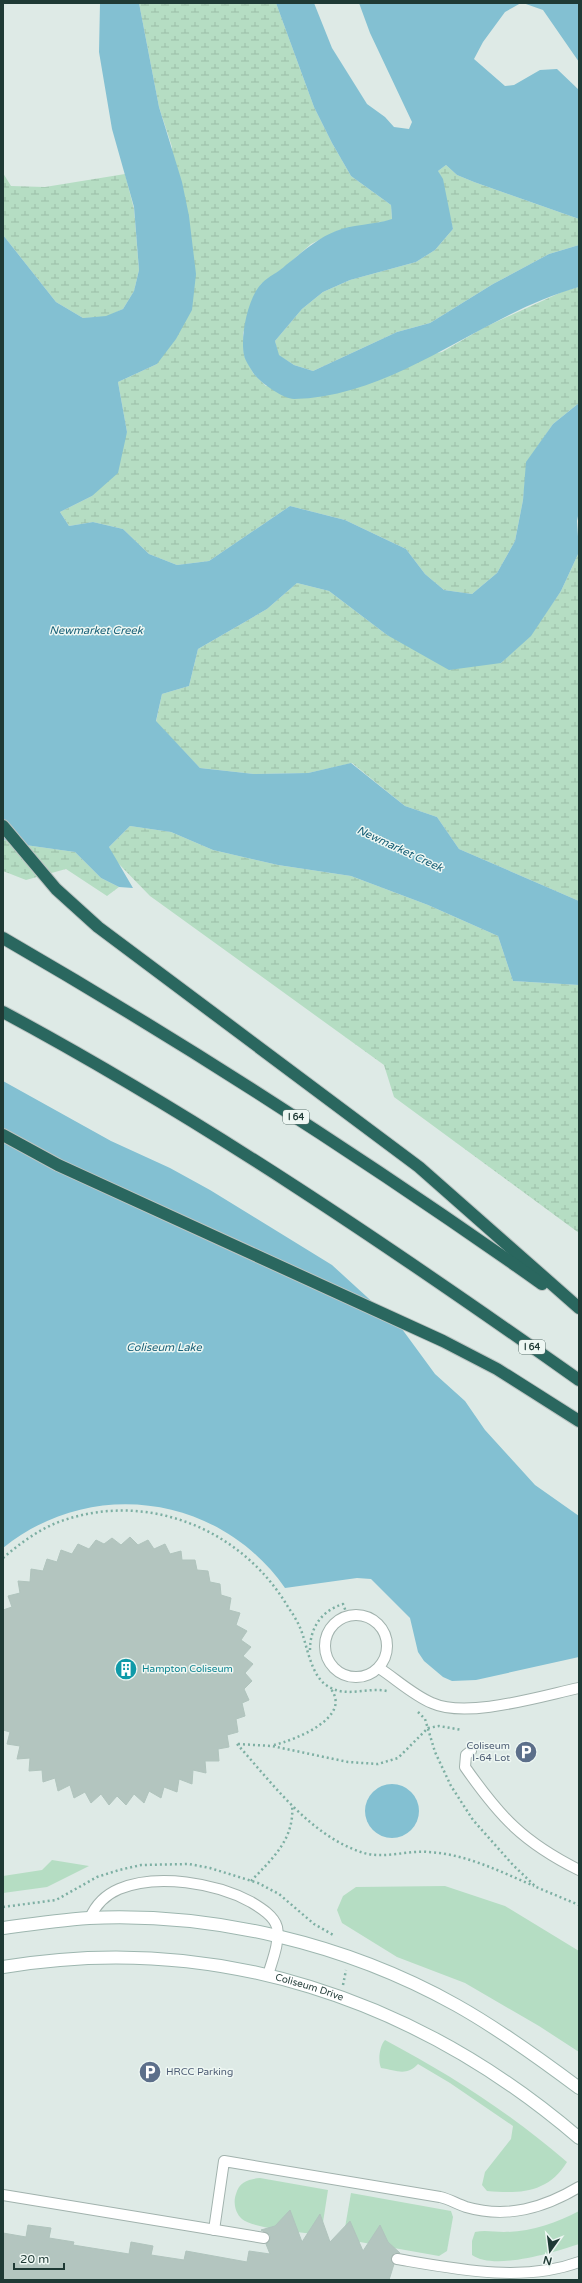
<svg xmlns="http://www.w3.org/2000/svg" width="582" height="2283" font-family="'Varela Round',sans-serif">
	<style>
		.grass { fill: #b5ddc3 }
		.wetland { fill: url(#wetland-marsh) }
		.water { fill: #83c0d2 }
		.building { fill: #b3c5bf; stroke: #b0c4bd }
		.lines { fill: none; stroke-linecap: round; stroke-linejoin: round }
		.lane-casing { stroke: #a1b2ad; stroke-width: 12 }
		.secondary-casing { stroke: #9db6af; stroke-width: 14 }
		.highway-casing { stroke: #bcc4c2; stroke-width: 14 }
		.path { stroke: #7dafa3; stroke-width: 2.5; stroke-dasharray: 2 3; stroke-linecap: butt }
		.lane { stroke: #fff; stroke-width: 10 }
		.secondary { stroke: #fff; stroke-width: 12 }
		.highway { stroke: #2a675f; stroke-width: 12 }
		.labels { text-anchor: middle; dominant-baseline: central; stroke-width: 3; stroke-linejoin: round; paint-order: stroke }
		.shield { fill: #eef7f3; stroke: #5d736e; stroke-width: 1 }
		.shield-label { font-size: 9px; font-weight: bold; fill: #1f3a35 }
		.culture-label { font-size: 10px; fill: #0d838f; stroke: #eef7f3; text-anchor: start }
		.service-label { font-size: 10px; fill: #4e5e75; stroke: #eef7f3; text-anchor: end }
		.street-label { font-size: 10px; fill: #1f3a35; stroke: #eef7f3 }
		.water-label { font-size: 11px; font-style: italic; fill: #186077; stroke: #eef7f3 }
	</style>
	<defs>
		<pattern id="wetland-marsh" width="20" height="14" patternUnits="userSpaceOnUse"><rect width="20" height="14" fill="#b5ddc3"/><path d="M1 5h8M5 5V1M11 12h8M15 12V8" fill="none" stroke="#9bbea8"/></pattern>
	</defs>
	<rect width="100%" height="100%" fill="#deeae6"/>
	<g class="grass">
		<polygon points="52,1860 89,1866 47,1887 3,1893 3,1876 42,1870"/>
		<polygon points="445,1886 505,1906 579,1951 579,2052 539,2026 465,1983 397,1957 342,1923 337,1910 343,1896 356,1887"/>
		<path d="M385,2040C451,2075 510,2113 567,2162C548,2193 520,2194 487,2191L482,2185L485,2172L511,2139L513,2126L450,2083L418,2064C406,2077 396,2070 381,2068C378,2061 379,2047 385,2040Z"/>
		<path d="M260,2178L328,2190L321,2235C303,2232 254,2229 242,2219C235,2213 233,2202 236,2194C239,2182 249,2179 260,2178Z"/>
		<polygon points="351,2193 451,2211 453,2217 447,2251 439,2256 343,2239"/>
		<path d="M579,2211V2244C555,2252 494,2271 472,2255V2241L475,2232C485,2230 494,2232 504,2232C530,2232 556,2223 579,2211Z"/>
	</g>
	<g class="wetland">
		<polygon points="139,3 276,3 314,107 332,143 351,176 391,205 392,220 337,231 311,244 286,266 261,284 243,333 244,355 253,373 266,386 442,352 485,327 564,291 579,287 579,403 553,424 527,462 523,500 515,541 497,573 472,594 444,590 425,574 406,549 345,520 290,506 209,561 177,565 149,554 123,529 93,522 69,526 60,512 92,496 127,432 118,382 157,364 172,147 159,107"/>
		<polygon points="446,165 457,175 474,182 579,219 579,245 549,254 493,284 430,323 397,332 313,371 294,365 278,355 275,341 302,309 323,292 350,280 416,262 435,250 453,229 438,171"/>
		<polygon points="3,173 11,186 45,187 125,174 134,209 139,270 134,291 123,309 106,317 83,318 56,302 3,235"/>
		<polygon points="579,552 579,901 459,849 437,817 405,806 352,763 308,773 254,774 200,768 156,722 162,694 189,686 198,649 267,609 297,583 329,591 387,635 501,663 530,636 561,591"/>
		<polygon points="130,826 171,832 213,850 278,865 351,876 428,905 498,936 513,981 579,985 579,1233 394,1097 384,1065 150,896 114,859 109,847"/>
		<polygon points="3,839 11,843 75,852 101,878 119,887 107,896 66,869 26,880 3,871"/>
	</g>
	<g class="water">
		<polygon points="100,3 139,3 159,107 182,182 189,216 196,274 192,310 176,339 157,364 118,382 127,432 118,473 92,496 60,512 69,526 93,522 123,529 149,554 177,565 209,561 290,506 345,520 406,549 425,574 444,590 472,594 497,573 515,541 523,500 526,462 553,424 579,403 579,511 577,521 579,552 561,591 531,636 501,663 449,670 387,635 329,591 297,583 267,609 198,649 189,686 162,694 156,721 200,768 254,774 308,773 351,763 405,806 437,817 459,849 579,901 579,985 513,981 498,936 428,905 351,876 278,865 213,850 171,832 130,826 109,847 133,888 119,887 101,878 75,852 11,843 3,839 3,235 56,302 83,318 106,316 123,309 134,291 139,270 134,207 112,129 99,52"/>
		<path d="M276,3H314L332,48L367,104L385,117L394,127L409,129L412,122L370,33L359,3H521L505,12L483,42L474,59L505,86L514,85L540,70L557,69L579,90V219L474,182L457,175L446,165L438,171L443,179L453,229L435,250L416,262L350,280L323,292L302,309L275,341L279,355L294,365L313,371L397,332L430,323L493,284L549,254L579,245V287C481,314 399,396 294,399C283,399 257,381 252,371C249,366 245,360 244,355C240,336 248,297 262,283C269,276 279,272 286,265C303,252 316,239 336,231C353,224 374,225 392,219L391,205L351,176L332,143L314,107Z"/>
		<polygon points="523,3 579,3 579,62 543,10"/>
		<path d="M3,1081L111,1141L170,1168L210,1190L332,1265L402,1329L435,1374L465,1401L485,1430L535,1485L579,1516V1657L476,1680L452,1681L443,1677L424,1661L418,1652L410,1618L371,1579L357,1578L285,1588C220,1495 92,1476 3,1548Z"/>
		<circle cx="392" cy="1811" r="27"/>
	</g>
	<g class="building">
		<polygon points="130,1537 138,1545 148,1540 154,1549 165,1544 170,1554 181,1551 182,1560 195,1560 197,1570 208,1571 210,1582 220,1584 221,1595 231,1598 229,1610 240,1613 236,1625 247,1631 241,1640 251,1647 243,1656 253,1664 245,1673 252,1681 244,1689 249,1700 242,1703 245,1716 236,1719 238,1732 227,1735 229,1747 218,1749 219,1761 205,1761 206,1773 193,1770 192,1784 179,1779 177,1792 164,1787 161,1798 149,1791 144,1803 134,1794 126,1805 117,1796 109,1805 101,1794 91,1803 85,1792 74,1798 70,1785 58,1791 55,1778 43,1782 42,1770 29,1771 30,1758 17,1759 20,1746 7,1744 10,1732 3,1730 3,1610 12,1607 8,1596 20,1593 18,1581 30,1582 31,1569 43,1571 47,1559 57,1562 61,1550 72,1554 78,1544 89,1549 96,1540 104,1544 112,1538 121,1545"/>
		<polygon points="290,2210 302,2242 320,2214 330,2242 350,2221 363,2251 380,2225 388,2242 400,2253 394,2253 391,2258 394,2264 389,2280 3,2280 3,2233 26,2237 28,2225 51,2228 49,2238 74,2242 73,2245 129,2254 131,2242 153,2246 151,2255 184,2260 186,2251 247,2262 249,2251 270,2254 266,2244 270,2239 270,2235 261,2230 275,2226"/>
	</g>
	<g class="lines">
		<g class="lane-casing">
			<g id="lane">
				<circle cx="356" cy="1646" r="31"/>
				<path d="M379,1668C396,1679 413,1695 432,1703C467,1719 541,1696 579,1688"/>
				<path d="M471,1751L466,1755L465,1767C500,1817 523,1842 579,1870"/>
				<path d="M90,1918C96,1904 105,1895 119,1889C157,1873 216,1883 251,1902C261,1908 274,1916 277,1927C280,1942 272,1961 268,1975"/>
				<polyline points="3,2195 264,2238"/>
				<path d="M214,2230L224,2161L440,2197C449,2199 457,2204 466,2207C507,2219 544,2208 579,2187"/>
				<path d="M397,2259C455,2269 523,2283 579,2262"/>
			</g>
		</g>
		<g class="secondary-casing">
			<g id="secondary">
				<path d="M3,1928C32,1924 60,1920 89,1918C214,1912 347,1944 456,2005C499,2029 539,2058 579,2088"/>
				<path id="s1" d="M3,1967C216,1931 417,1999 579,2138"/>
			</g>
		</g>
		<g class="highway-casing">
			<g id="highway">
				<polyline points="3,826 56,889 98,927 419,1167 579,1308"/>
				<path d="M3,938C188,1045 368,1161 542,1284"/>
				<path d="M3,1012C204,1120 393,1249 579,1380"/>
				<polyline points="3,1135 58,1165 443,1341 497,1369 579,1421"/>
			</g>
		</g>
		<g class="path">
			<path d="M3,1558C19,1544 37,1531 56,1523C143,1489 241,1527 288,1607C293,1614 298,1622 301,1630C308,1648 311,1679 331,1688C348,1697 369,1687 387,1691"/>
			<path d="M310,1650C310,1628 321,1611 343,1604L348,1617"/>
			<polyline points="418,1712 425,1719 435,1752 451,1786 473,1820 513,1865 536,1887 579,1905"/>
			<path d="M237,1744C273,1784 311,1837 364,1853C384,1859 408,1850 428,1852C466,1854 499,1871 534,1886"/>
			<polyline points="238,1744 272,1746 348,1762 378,1764 398,1758 428,1728 439,1726 462,1730"/>
			<path d="M274,1745C295,1740 354,1717 330,1688"/>
			<path d="M251,1881C272,1859 295,1839 292,1805"/>
			<polyline points="3,1907 56,1900 97,1877 119,1870 141,1865 189,1864 210,1868 258,1883 279,1894 314,1924 335,1936"/>
			<polyline points="343,1985 346,1970"/>
		</g>
		<use href="#lane" class="lane"/>
		<use href="#secondary" class="secondary"/>
		<use href="#highway" class="highway"/>
	</g>
	<defs>
		<g id="building-disc" transform="scale(1.15)"><circle r="9.5" fill="#0f9aa8" stroke="#eef7f3"/><path d="M-4-6H4V6H1V3H-1V6H-4ZM-2.5-4.3h1.7v1.8h-1.7ZM.8-4.3h1.7v1.8H.8ZM-2.5-1h1.7V.8h-1.7ZM.8-1h1.7V.8H.8Z" fill="#fff"/></g>
		<g id="parking-disc" transform="scale(1.15)"><circle r="9.5" fill="#5c6f8a" stroke="#eef7f3"/><path d="M-3.5-5.5H1a3.5 3.5 0 0 1 0 7H-1V5.5H-3.5ZM-1-3.4V-.6H.8a1.4 1.4 0 0 0 0-2.8Z" fill="#fff"/></g>
	</defs>
	<g fill-rule="evenodd">
		<use href="#building-disc" x="126" y="1669"/>
		<use href="#parking-disc" x="526" y="1752"/>
		<use href="#parking-disc" x="150" y="2072"/>
	</g>
	<g class="labels">
		<g class="shield">
			<rect x="283" y="1110" width="26" height="14" rx="3"/>
			<rect x="519" y="1340" width="26" height="14" rx="3"/>
		</g>
		<g class="shield-label">
			<text x="296" y="1117">I 64</text>
			<text x="532" y="1347">I 64</text>
		</g>
		<g class="culture-label">
			<text x="142" y="1669">Hampton Coliseum</text>
		</g>
		<g class="service-label">
			<text x="510" y="1746">Coliseum<tspan x="510" dy="12">I-64 Lot</tspan></text>
			<text x="166" y="2072" text-anchor="start">HRCC Parking</text>
		</g>
		<g class="street-label">
			<text stroke="none"><textPath href="#s1" startOffset="310">Coliseum Drive</textPath></text>
		</g>
		<g class="water-label">
			<text x="96" y="630">Newmarket Creek</text>
			<text transform="translate(400 849) rotate(25)">Newmarket Creek</text>
			<text x="164" y="1347">Coliseum Lake</text>
		</g>
	</g>
	<rect width="582" height="2283" fill="none" stroke="#1f3a35" stroke-width="8"/>
	<g transform="translate(550 2251) rotate(194)" stroke="#eef7f3" stroke-width="3" paint-order="stroke">
	<path d="M0-3L7 15L0 10L-7 15Z" fill="#1f3a35"/>
	<text y="-6" font-size="11" font-weight="bold" text-anchor="middle" fill="#1f3a35">N</text>
	</g>
	<path d="M14 2263v6h50v-6" fill="none" stroke="#1f3a35" stroke-width="2"/>
	<text x="20" y="2263" font-size="12" fill="#1f3a35" stroke="#eef7f3" stroke-width="3" paint-order="stroke">20 m</text>
</svg>
